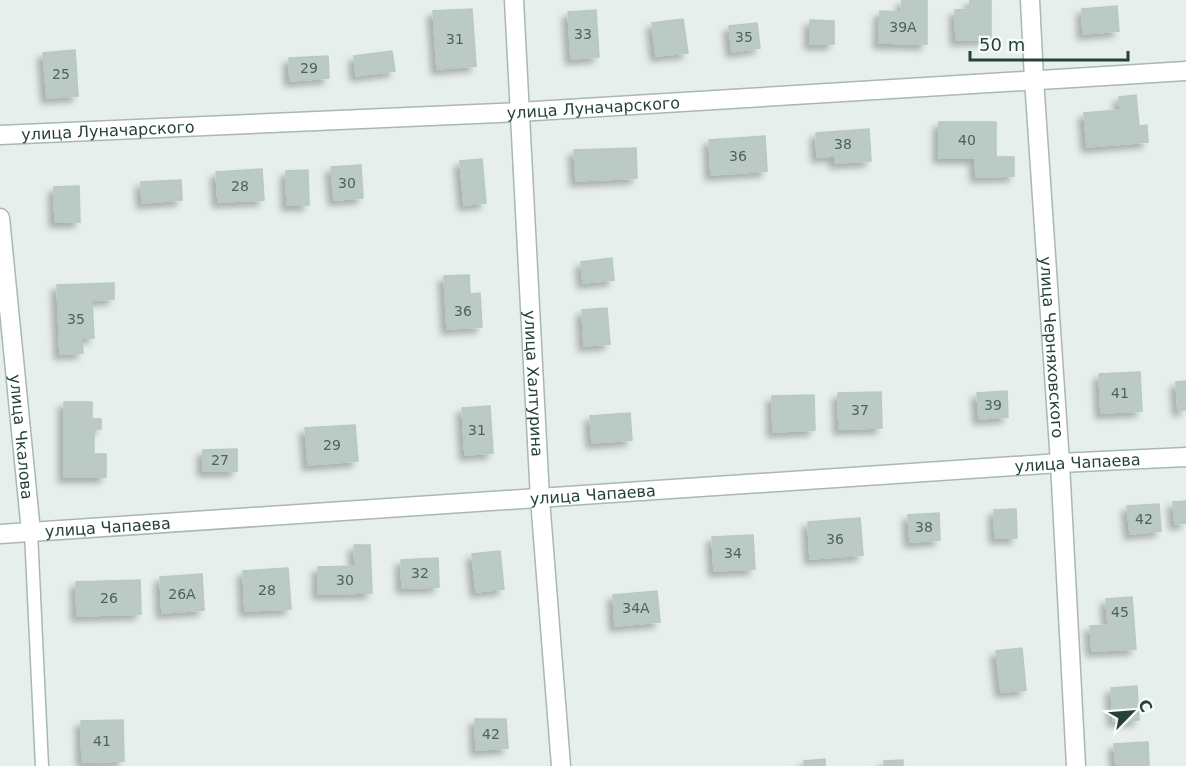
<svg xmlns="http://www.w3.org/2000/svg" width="1186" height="766" font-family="'DejaVu Sans',sans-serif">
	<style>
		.building { fill: #bbcac4; stroke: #b8c9c2; stroke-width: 1.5; filter: url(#shadow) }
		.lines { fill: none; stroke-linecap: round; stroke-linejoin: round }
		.lane-casing { stroke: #a8b8b2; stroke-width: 15 }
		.street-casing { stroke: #a8b8b2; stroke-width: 21 }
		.lane { stroke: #fff; stroke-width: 12 }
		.street { stroke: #fff; stroke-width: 18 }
		.labels { text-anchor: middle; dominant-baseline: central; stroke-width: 4.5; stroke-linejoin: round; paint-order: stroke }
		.number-label { font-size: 14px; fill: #4a645c }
		.street-label { font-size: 16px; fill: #24423a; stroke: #f7fbf9 }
	</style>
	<defs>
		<filter id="shadow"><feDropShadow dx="-5.5" dy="5.5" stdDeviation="3" flood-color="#0004"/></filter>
	</defs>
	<rect width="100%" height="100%" fill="#e6efeb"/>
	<g class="building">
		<polygon points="902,0 927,0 927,44 879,43 880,11 901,12"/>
		<polygon points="970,0 991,0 991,39 956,40 955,10 970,9"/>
		<polygon points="1117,6 1119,31 1083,34 1082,9"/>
		<polygon points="472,9 476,66 437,69 433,11"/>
		<polygon points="596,10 599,57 571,59 568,12"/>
		<polygon points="683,19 688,53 656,56 652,23"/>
		<polygon points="810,20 834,21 834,44 810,44"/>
		<polygon points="757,23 760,48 732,52 729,26"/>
		<polygon points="75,50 78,96 47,98 43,53"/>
		<polygon points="392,51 395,71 356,76 354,56"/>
		<polygon points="328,56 329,78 290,81 289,58"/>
		<polygon points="1136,95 1139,126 1147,125 1148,142 1087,147 1084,113 1120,110 1119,97"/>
		<polygon points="939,122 996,122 996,157 1014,157 1014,176 976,177 975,158 939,158"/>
		<polygon points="869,129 871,161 835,163 835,156 817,157 816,133"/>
		<polygon points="765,136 767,171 711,175 709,140"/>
		<polygon points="636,148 637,178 576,181 574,150"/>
		<polygon points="482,159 486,203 464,205 460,161"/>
		<polygon points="361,165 363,198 334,200 331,167"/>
		<polygon points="262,169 264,200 218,202 216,172"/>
		<polygon points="308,170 309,205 287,205 286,171"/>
		<polygon points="181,180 182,200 142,203 141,182"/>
		<polygon points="79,186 80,222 55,222 54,187"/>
		<polygon points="612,258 614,280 583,283 581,262"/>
		<polygon points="469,275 470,294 480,293 482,327 447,329 444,276"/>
		<polygon points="114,283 114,299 92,300 94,338 82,338 83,353 60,354 57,285"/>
		<polygon points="607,308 610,344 584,346 582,310"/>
		<polygon points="1140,372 1142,411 1101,413 1099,374"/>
		<polygon points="1186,381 1186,410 1178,410 1176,382"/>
		<polygon points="1007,391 1008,417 979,419 977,393"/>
		<polygon points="881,392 882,428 839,429 838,393"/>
		<polygon points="814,395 815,430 773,432 772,396"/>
		<polygon points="64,402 92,402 92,419 101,419 101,429 94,429 94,454 106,454 106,477 64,477"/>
		<polygon points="490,406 493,453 465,455 462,408"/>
		<polygon points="630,413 632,440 592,443 590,416"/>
		<polygon points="355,425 358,461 308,465 305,428"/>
		<polygon points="237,449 237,471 203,471 203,450"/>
		<polygon points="1186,501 1186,523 1175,524 1173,502"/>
		<polygon points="1159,504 1161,531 1130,534 1127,506"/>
		<polygon points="1016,509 1017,538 995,538 994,510"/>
		<polygon points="939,513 940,540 910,542 908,515"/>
		<polygon points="860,518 863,555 810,559 808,522"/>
		<polygon points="753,535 755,569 714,571 712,537"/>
		<polygon points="354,545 370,545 372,593 318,594 318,567 355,566"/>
		<polygon points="500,551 504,589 476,592 472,554"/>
		<polygon points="438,558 439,587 402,588 401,560"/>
		<polygon points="288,568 291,609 245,611 243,571"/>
		<polygon points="202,574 204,610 162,613 160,577"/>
		<polygon points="140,580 141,614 77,616 76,582"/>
		<polygon points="657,591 660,622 615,626 613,595"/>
		<polygon points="1132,597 1136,649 1092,651 1090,626 1108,625 1106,599"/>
		<polygon points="1022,648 1026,690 1001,692 996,651"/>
		<polygon points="1137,686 1139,720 1113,721 1111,688"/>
		<polygon points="475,719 506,719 508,748 476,750"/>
		<polygon points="123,720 124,761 82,762 81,721"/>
		<polygon points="1148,742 1149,766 1116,766 1114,744"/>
		<polygon points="825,759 825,766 804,766 804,761"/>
		<polygon points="903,760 903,766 884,766 884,761"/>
	</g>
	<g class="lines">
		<g class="lane-casing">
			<polyline id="lane" points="31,532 42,766"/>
		</g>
		<g class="street-casing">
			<g id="street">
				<path id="s1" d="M514,0L540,499L561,766"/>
				<path id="s2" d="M1030,0L1034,79L1060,463L1076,766"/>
				<path id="s3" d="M0,135L519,112L1186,71"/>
				<path id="s4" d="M0,218L31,532"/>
				<path id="s5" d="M0,534L1060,463L1186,457"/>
			</g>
		</g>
		<use href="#lane" class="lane"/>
		<use href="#street" class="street"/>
	</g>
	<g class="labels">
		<g class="number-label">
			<text x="903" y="27">39А</text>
			<text x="583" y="34">33</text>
			<text x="744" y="37">35</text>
			<text x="455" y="39">31</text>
			<text x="309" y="68">29</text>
			<text x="61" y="74">25</text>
			<text x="967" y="140">40</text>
			<text x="843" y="144">38</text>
			<text x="738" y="156">36</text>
			<text x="347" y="183">30</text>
			<text x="240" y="186">28</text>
			<text x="463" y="311">36</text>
			<text x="76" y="319">35</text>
			<text x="1120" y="393">41</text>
			<text x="993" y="405">39</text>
			<text x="860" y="410">37</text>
			<text x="477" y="430">31</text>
			<text x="332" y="445">29</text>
			<text x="220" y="460">27</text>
			<text x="1144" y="519">42</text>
			<text x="924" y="527">38</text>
			<text x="835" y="539">36</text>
			<text x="733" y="553">34</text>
			<text x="420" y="573">32</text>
			<text x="345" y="580">30</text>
			<text x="267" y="590">28</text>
			<text x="182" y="594">26А</text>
			<text x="109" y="598">26</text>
			<text x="636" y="608">34А</text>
			<text x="1120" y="612">45</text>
			<text x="491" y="734">42</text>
			<text x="102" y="741">41</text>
		</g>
		<g class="street-label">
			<text stroke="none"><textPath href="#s3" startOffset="594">улица Луначарского</textPath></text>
			<text stroke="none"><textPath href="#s3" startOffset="108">улица Луначарского</textPath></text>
			<text stroke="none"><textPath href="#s2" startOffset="348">улица Черняховского</textPath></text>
			<text stroke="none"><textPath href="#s1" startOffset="384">улица Халтурина</textPath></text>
			<text stroke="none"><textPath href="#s4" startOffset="220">улица Чкалова</textPath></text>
			<text stroke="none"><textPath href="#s5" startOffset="1080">улица Чапаева</textPath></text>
			<text stroke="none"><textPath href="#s5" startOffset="594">улица Чапаева</textPath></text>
			<text stroke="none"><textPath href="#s5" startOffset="108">улица Чапаева</textPath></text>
		</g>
	</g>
	<g transform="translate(1132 712) rotate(65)" stroke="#f7fbf9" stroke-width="4.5" paint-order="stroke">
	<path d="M0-4.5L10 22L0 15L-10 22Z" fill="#24423a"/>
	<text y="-9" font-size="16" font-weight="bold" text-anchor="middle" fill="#24423a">С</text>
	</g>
	<path d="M970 51v9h158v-9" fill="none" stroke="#24423a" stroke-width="3"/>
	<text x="979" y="51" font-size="18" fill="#24423a" stroke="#f7fbf9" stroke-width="4.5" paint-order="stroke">50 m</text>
</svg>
